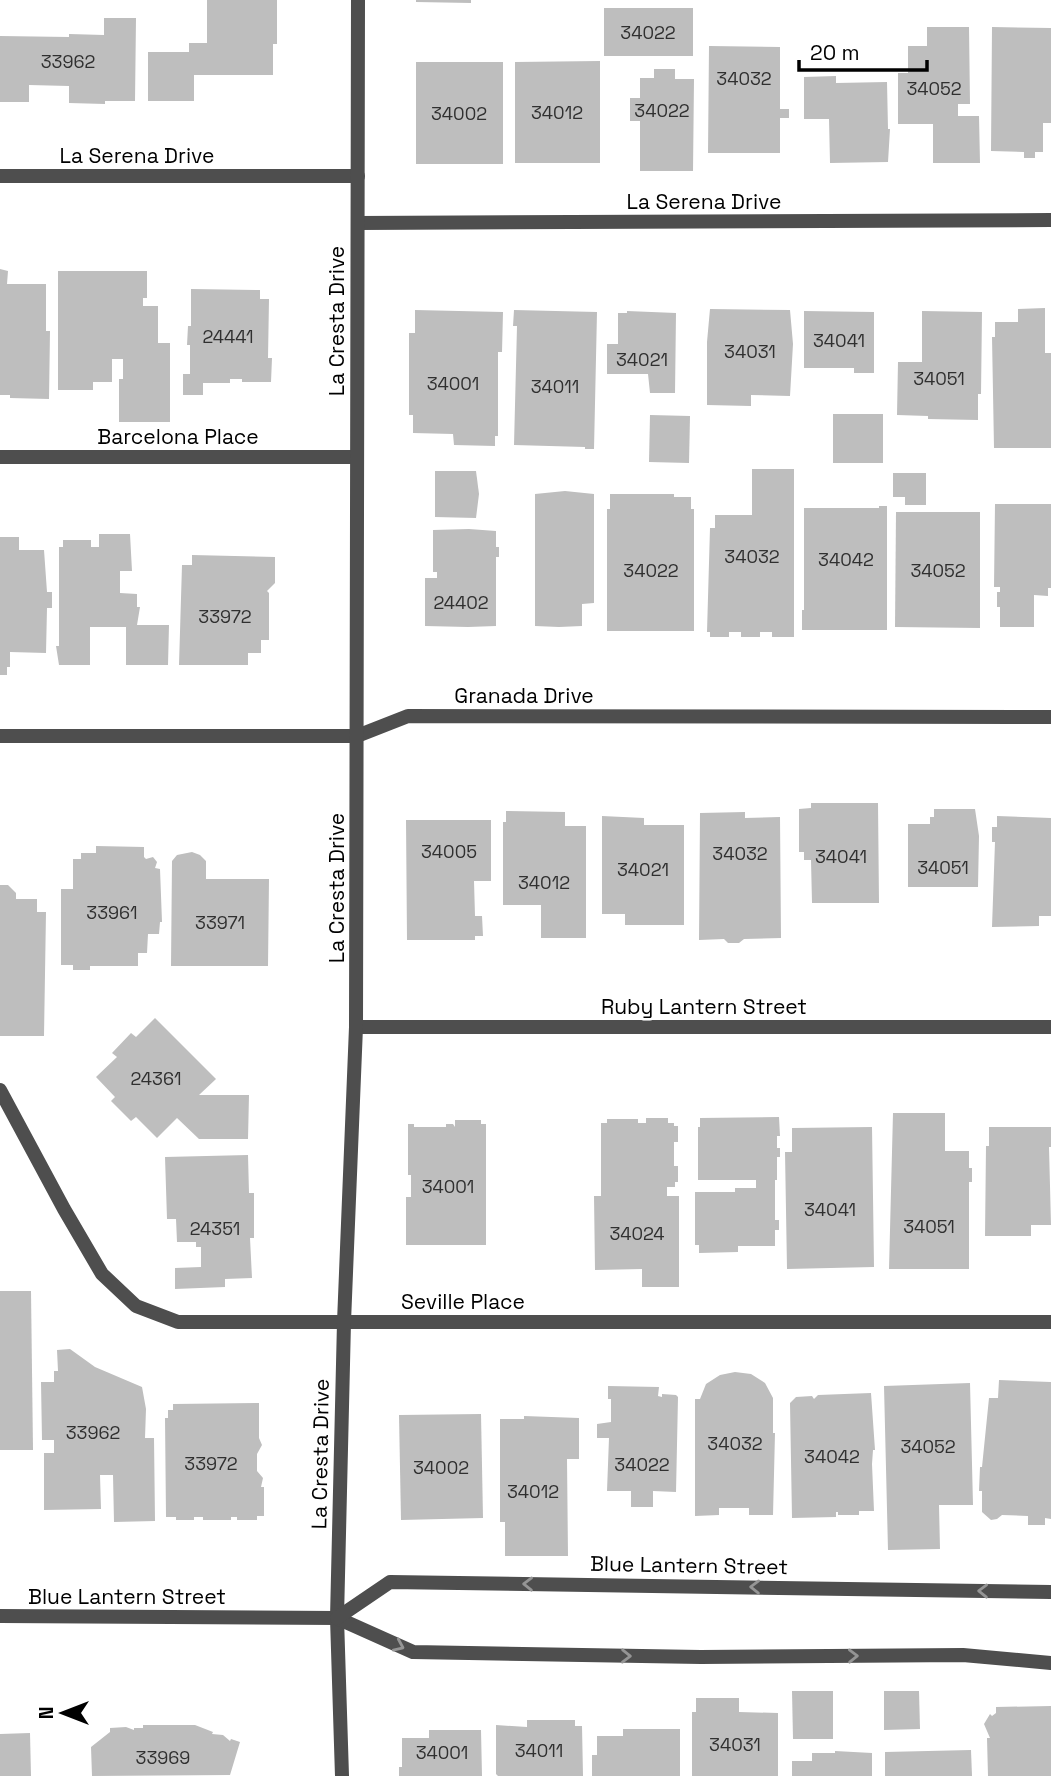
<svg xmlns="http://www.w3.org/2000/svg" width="1051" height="1776" font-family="'Space Grotesk',sans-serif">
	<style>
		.building { fill: #bebebe }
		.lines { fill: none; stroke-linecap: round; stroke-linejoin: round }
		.minor { stroke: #4e4e4e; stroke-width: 14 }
		.tertiary { stroke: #4e4e4e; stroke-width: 14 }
		.oneway { stroke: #959595 }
		.labels { text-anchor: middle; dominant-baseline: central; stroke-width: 5; stroke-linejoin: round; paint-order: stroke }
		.number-label { font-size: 18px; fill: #303030 }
		.street-label { font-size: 21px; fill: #000; stroke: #fff }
	</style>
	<rect width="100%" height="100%" fill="#fff"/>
	<g class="building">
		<polygon points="207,0 277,0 277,44 273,44 273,75 194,75 194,101 148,101 148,52 189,52 189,43 207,43"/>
		<polygon points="416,0 471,0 471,3 416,2"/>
		<rect x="604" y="8" width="89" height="48"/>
		<polygon points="104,18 136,18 135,101 105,101 105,104 69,103 69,86 29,85 29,102 0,102 0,36 69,37 69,34 104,35"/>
		<polygon points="927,27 969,27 970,104 958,104 958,116 979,116 980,163 933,163 933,124 898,124 898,73 908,73 908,46 927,46"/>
		<polygon points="992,27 1051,28 1051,123 1043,123 1043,152 1035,152 1035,158 1024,158 1024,152 991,151"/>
		<polygon points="709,46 780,47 780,109 789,109 789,118 780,118 780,153 708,153"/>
		<polygon points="600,61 600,163 515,163 515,62"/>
		<rect x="416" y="62" width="87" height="102"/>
		<polygon points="654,69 675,69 675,79 694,79 693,171 640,171 640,121 630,121 630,98 640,98 640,78 654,78"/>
		<polygon points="836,76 836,83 887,82 888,129 890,129 888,162 830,163 829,119 804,119 804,77"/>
		<polygon points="0,269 8,271 7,284 46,284 46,331 50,331 49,399 10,398 10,395 0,395"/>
		<polygon points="58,271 147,271 147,298 143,298 143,306 158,306 158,343 170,343 170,422 119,422 119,379 123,379 123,359 112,359 112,382 93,382 93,390 58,390"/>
		<polygon points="191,289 260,290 260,299 269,299 268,358 272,358 271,382 242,382 242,379 230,379 230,383 203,383 203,395 183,395 183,374 190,374 190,345 187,345 188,326 191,326"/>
		<polygon points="1045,308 1045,353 1051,353 1051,448 994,448 992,337 995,337 995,322 1018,322 1018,309"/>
		<polygon points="710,309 790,310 793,344 790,396 751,395 751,406 707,405 707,342"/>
		<polygon points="415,310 503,312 502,352 498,352 498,436 495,436 495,446 454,445 453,434 413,433 413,415 409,415 409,333 415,333"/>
		<polygon points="514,310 597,312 594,449 585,449 585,447 514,445 517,326 513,326"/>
		<polygon points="627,311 676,313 675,393 650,393 648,374 607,374 607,344 618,344 618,313 627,313"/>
		<polygon points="804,311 874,312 874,373 854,373 854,368 804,368"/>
		<polygon points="922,311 982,312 981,394 978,394 978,420 928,419 928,416 897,415 898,362 922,362"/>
		<rect x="833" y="414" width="50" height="49"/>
		<polygon points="650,415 690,416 689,463 649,462"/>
		<polygon points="752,469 794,469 794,637 772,637 772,632 760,632 760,637 741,637 741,632 729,632 729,637 710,637 710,632 707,632 710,528 715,528 715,515 752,515"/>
		<polygon points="435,471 476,471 479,494 476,518 435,517"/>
		<polygon points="893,473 926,473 926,505 905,505 905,497 893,497"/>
		<polygon points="565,491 594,494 594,603 582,604 582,626 559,627 535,626 535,494"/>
		<polygon points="610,494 674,494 674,497 691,497 691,509 694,509 694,631 607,631 607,509 610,509"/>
		<polygon points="995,504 1051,504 1051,588 1048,588 1048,596 1034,595 1034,627 1000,627 1000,607 997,607 997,592 1000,592 1000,587 994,587"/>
		<polygon points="879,506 887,506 887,630 802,630 802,610 804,610 804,508 879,508"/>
		<polygon points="896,512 980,512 980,628 895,627"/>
		<polygon points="469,529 496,531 496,547 499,547 499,557 496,557 496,626 468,627 425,626 425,578 437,578 437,572 433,572 433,530"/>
		<polygon points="99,534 130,534 132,571 120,571 120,593 137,594 137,607 140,607 137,625 169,625 168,665 126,665 126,627 90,627 90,665 59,665 56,646 59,646 59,547 63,547 63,540 91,540 91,547 99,547"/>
		<polygon points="0,537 19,537 19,550 44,550 47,592 52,592 52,608 47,608 46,653 10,652 10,667 7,667 7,675 0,675"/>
		<polygon points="192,555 275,557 275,583 267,591 269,593 269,640 261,640 261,653 248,653 248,665 179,665 182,565 192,565"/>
		<polygon points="811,803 878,803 879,903 812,903 811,860 804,860 804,852 799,852 799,809 811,808"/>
		<polygon points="934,809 975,809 979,836 978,887 908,887 908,824 930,824 930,817 934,817"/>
		<polygon points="506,811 565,812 565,826 586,826 586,938 541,938 541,905 503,905 503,822 506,822"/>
		<polygon points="745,812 745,818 780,817 781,938 744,939 739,943 728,943 724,939 699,940 700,813"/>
		<polygon points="602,816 644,818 644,825 684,825 684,925 625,925 625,914 602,914"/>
		<polygon points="997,816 1051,818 1051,916 1039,916 1039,926 992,927 995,842 992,842 992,827 997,827"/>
		<polygon points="406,820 491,820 491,881 474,881 475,916 482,916 483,936 475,936 475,940 407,940"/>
		<polygon points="96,846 144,847 144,857 146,859 153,857 157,862 155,868 160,869 162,922 160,922 159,934 148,934 147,953 138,953 138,966 90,966 90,970 73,970 73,965 61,965 61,889 73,889 73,859 81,859 81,853 96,853"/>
		<polygon points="192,852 200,855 206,861 206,879 269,879 268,966 171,966 172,861 177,855"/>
		<polygon points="0,885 8,885 16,893 16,899 37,899 37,912 46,912 44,1036 0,1036"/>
		<polygon points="155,1018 216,1079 199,1095 249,1095 248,1139 199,1139 177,1118 157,1138 136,1117 131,1121 111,1101 115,1097 96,1077 117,1057 112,1053 131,1033 136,1037"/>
		<polygon points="893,1113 945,1113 945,1151 969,1151 969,1168 972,1168 972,1182 969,1182 969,1269 889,1269"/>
		<polygon points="779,1117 780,1136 777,1136 777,1148 780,1148 780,1157 777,1157 777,1180 775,1180 775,1220 779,1220 779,1230 775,1230 775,1246 738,1246 738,1252 699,1253 699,1245 695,1245 695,1192 735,1192 735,1188 756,1188 756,1180 698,1180 698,1127 700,1127 700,1118"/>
		<polygon points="646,1118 668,1118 668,1123 674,1123 674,1126 678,1126 678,1142 674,1142 674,1166 678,1166 678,1182 675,1182 675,1187 667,1187 667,1196 679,1196 679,1287 642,1287 642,1269 595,1270 594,1196 601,1196 601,1123 607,1123 607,1119 638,1119 638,1123 646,1123"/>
		<polygon points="455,1120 481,1120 481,1124 486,1124 486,1245 406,1245 406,1197 411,1197 411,1175 408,1175 408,1124 414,1124 414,1127 446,1127 446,1124 453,1124 455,1127"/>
		<polygon points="872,1127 874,1267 787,1269 785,1152 792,1152 792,1128"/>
		<polygon points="989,1127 1051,1127 1051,1147 1049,1147 1051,1225 1031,1225 1031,1236 985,1236 986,1146 989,1146"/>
		<polygon points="248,1155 249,1193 254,1193 254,1238 250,1238 252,1278 225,1279 225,1287 175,1289 175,1268 201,1267 201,1247 196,1247 196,1242 177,1242 176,1219 167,1219 165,1157"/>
		<polygon points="0,1291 31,1291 33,1450 0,1450"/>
		<polygon points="70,1349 95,1367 142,1387 146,1409 145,1438 154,1438 155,1521 114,1522 113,1475 100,1475 101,1509 44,1510 44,1453 54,1453 54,1440 42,1440 41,1382 54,1382 54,1371 58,1371 57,1350"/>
		<polygon points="735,1372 751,1374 765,1383 773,1398 773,1433 775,1433 773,1515 749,1515 749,1508 719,1508 719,1515 695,1516 695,1399 700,1399 706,1384 720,1375"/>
		<polygon points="999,1380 1051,1382 1051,1519 1045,1518 1045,1525 1028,1525 1028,1516 1002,1515 997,1519 991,1520 982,1512 982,1491 979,1491 980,1467 982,1467 989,1398 998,1398"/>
		<polygon points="970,1383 973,1505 939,1505 940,1549 888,1550 884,1386"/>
		<polygon points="608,1386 659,1387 658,1396 662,1397 662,1394 676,1395 678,1397 676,1492 653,1491 653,1507 631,1507 631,1491 607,1491 609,1438 597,1438 597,1424 611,1422 611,1399 608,1399"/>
		<polygon points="871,1393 875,1450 873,1450 872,1464 874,1511 859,1511 859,1515 838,1515 838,1512 836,1512 836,1517 792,1518 790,1403 796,1397 812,1396 814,1399 818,1395"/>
		<polygon points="259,1403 259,1438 262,1445 257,1454 257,1471 263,1478 261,1487 264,1487 264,1516 257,1516 257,1520 237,1520 237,1517 231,1517 231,1520 203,1520 203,1517 194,1517 194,1520 176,1520 176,1517 166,1517 165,1418 168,1418 168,1410 173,1410 173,1404"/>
		<polygon points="481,1414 483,1518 401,1520 399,1415"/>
		<polygon points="524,1416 579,1418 579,1459 567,1459 568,1556 505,1556 505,1522 500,1522 500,1419 524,1419"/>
		<polygon points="792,1691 833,1691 833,1739 793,1739"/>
		<polygon points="884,1691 919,1691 920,1729 884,1730"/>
		<polygon points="696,1698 739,1698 739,1712 778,1713 778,1776 692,1776 692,1712 696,1712"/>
		<polygon points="1051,1706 1051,1776 988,1776 987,1738 990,1738 984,1724 990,1714 992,1716 996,1713 996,1707"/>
		<polygon points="527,1720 575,1720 575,1726 582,1726 583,1776 498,1776 496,1774 496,1725 527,1727"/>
		<polygon points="143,1725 195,1725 213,1732 212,1734 223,1735 230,1741 231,1739 240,1742 230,1775 92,1776 91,1747 110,1732 110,1728 126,1727 134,1730 134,1728 143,1728"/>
		<polygon points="623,1729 680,1729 680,1776 592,1776 592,1755 597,1755 597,1736 623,1736"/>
		<polygon points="429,1730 481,1730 482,1776 399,1776 399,1767 402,1767 402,1738 429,1738"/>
		<polygon points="30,1733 31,1776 0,1776 0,1734"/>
		<polygon points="971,1750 972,1776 885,1776 885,1752"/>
		<polygon points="835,1751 872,1753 872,1776 792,1776 792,1761 812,1761 812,1753 835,1753"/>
	</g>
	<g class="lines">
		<g class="minor">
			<polyline points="358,223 1051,220"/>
			<polyline points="0,457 357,457"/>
			<polyline points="0,736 357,736 408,716 1051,717"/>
			<polyline points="356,1027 1051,1027"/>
			<polyline points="0,1090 64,1209 102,1274 136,1306 178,1322 1051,1322"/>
			<polyline points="337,1618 342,1776"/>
		</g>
		<g class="tertiary">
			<polyline points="0,176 358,176"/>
			<polyline points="0,1616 337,1618 413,1652 701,1657 963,1655 1051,1663"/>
			<polyline points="337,1618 344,1322 356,1027 358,0"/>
			<polyline points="337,1618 390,1582 1051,1592"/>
		</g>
	</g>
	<defs><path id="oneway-chevron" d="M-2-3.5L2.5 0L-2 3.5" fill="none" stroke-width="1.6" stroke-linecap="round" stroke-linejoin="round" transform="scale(1.75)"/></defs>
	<g class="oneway">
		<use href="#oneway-chevron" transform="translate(528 1584) rotate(-179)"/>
		<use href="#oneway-chevron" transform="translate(755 1587) rotate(-179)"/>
		<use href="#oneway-chevron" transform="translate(983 1591) rotate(-179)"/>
		<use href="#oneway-chevron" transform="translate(399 1646) rotate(24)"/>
		<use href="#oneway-chevron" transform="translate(626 1656) rotate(1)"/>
		<use href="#oneway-chevron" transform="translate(853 1656) rotate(-1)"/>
	</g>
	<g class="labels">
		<g class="number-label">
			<text x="648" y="32">34022</text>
			<text x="68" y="61">33962</text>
			<text x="744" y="78">34032</text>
			<text x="934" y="88">34052</text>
			<text x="662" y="110">34022</text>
			<text x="557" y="112">34012</text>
			<text x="459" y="113">34002</text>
			<text x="228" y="336">24441</text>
			<text x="839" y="340">34041</text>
			<text x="750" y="351">34031</text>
			<text x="642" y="359">34021</text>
			<text x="939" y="378">34051</text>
			<text x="453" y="383">34001</text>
			<text x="555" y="386">34011</text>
			<text x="752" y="556">34032</text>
			<text x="846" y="559">34042</text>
			<text x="651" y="570">34022</text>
			<text x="938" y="570">34052</text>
			<text x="461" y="602">24402</text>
			<text x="225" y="616">33972</text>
			<text x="449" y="851">34005</text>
			<text x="740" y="853">34032</text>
			<text x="841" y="856">34041</text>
			<text x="943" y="867">34051</text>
			<text x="643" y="869">34021</text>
			<text x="544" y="882">34012</text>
			<text x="112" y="912">33961</text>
			<text x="220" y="922">33971</text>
			<text x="156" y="1078">24361</text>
			<text x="448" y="1186">34001</text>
			<text x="830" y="1209">34041</text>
			<text x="929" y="1226">34051</text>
			<text x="215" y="1228">24351</text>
			<text x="637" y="1233">34024</text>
			<text x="93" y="1432">33962</text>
			<text x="735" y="1443">34032</text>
			<text x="928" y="1446">34052</text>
			<text x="832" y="1456">34042</text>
			<text x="211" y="1463">33972</text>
			<text x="642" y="1464">34022</text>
			<text x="441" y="1467">34002</text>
			<text x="533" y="1491">34012</text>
			<text x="735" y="1744">34031</text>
			<text x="539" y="1750">34011</text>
			<text x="442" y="1752">34001</text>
			<text x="163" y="1757">33969</text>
		</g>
		<g class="street-label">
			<text x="137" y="155">La Serena Drive</text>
			<text x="704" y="201">La Serena Drive</text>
			<text transform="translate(336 321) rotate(-90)">La Cresta Drive</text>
			<text x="178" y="436">Barcelona Place</text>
			<text x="524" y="695">Granada Drive</text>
			<text transform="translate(336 888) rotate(-90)">La Cresta Drive</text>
			<text x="704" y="1006">Ruby Lantern Street</text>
			<text x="463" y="1301">Seville Place</text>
			<text transform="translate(320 1454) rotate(-89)">La Cresta Drive</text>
			<text transform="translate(689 1565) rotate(1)">Blue Lantern Street</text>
			<text x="127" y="1596">Blue Lantern Street</text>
		</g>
	</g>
	<g transform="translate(63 1713) rotate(270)" stroke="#ffffff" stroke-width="5" paint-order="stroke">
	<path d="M0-5L12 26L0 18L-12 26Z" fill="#000000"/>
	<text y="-10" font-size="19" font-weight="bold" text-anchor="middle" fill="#000000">N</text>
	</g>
	<path d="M799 60v10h128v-10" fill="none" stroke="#000000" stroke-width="3.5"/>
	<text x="810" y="60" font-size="21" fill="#000000" stroke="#ffffff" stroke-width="5" paint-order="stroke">20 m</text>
</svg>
